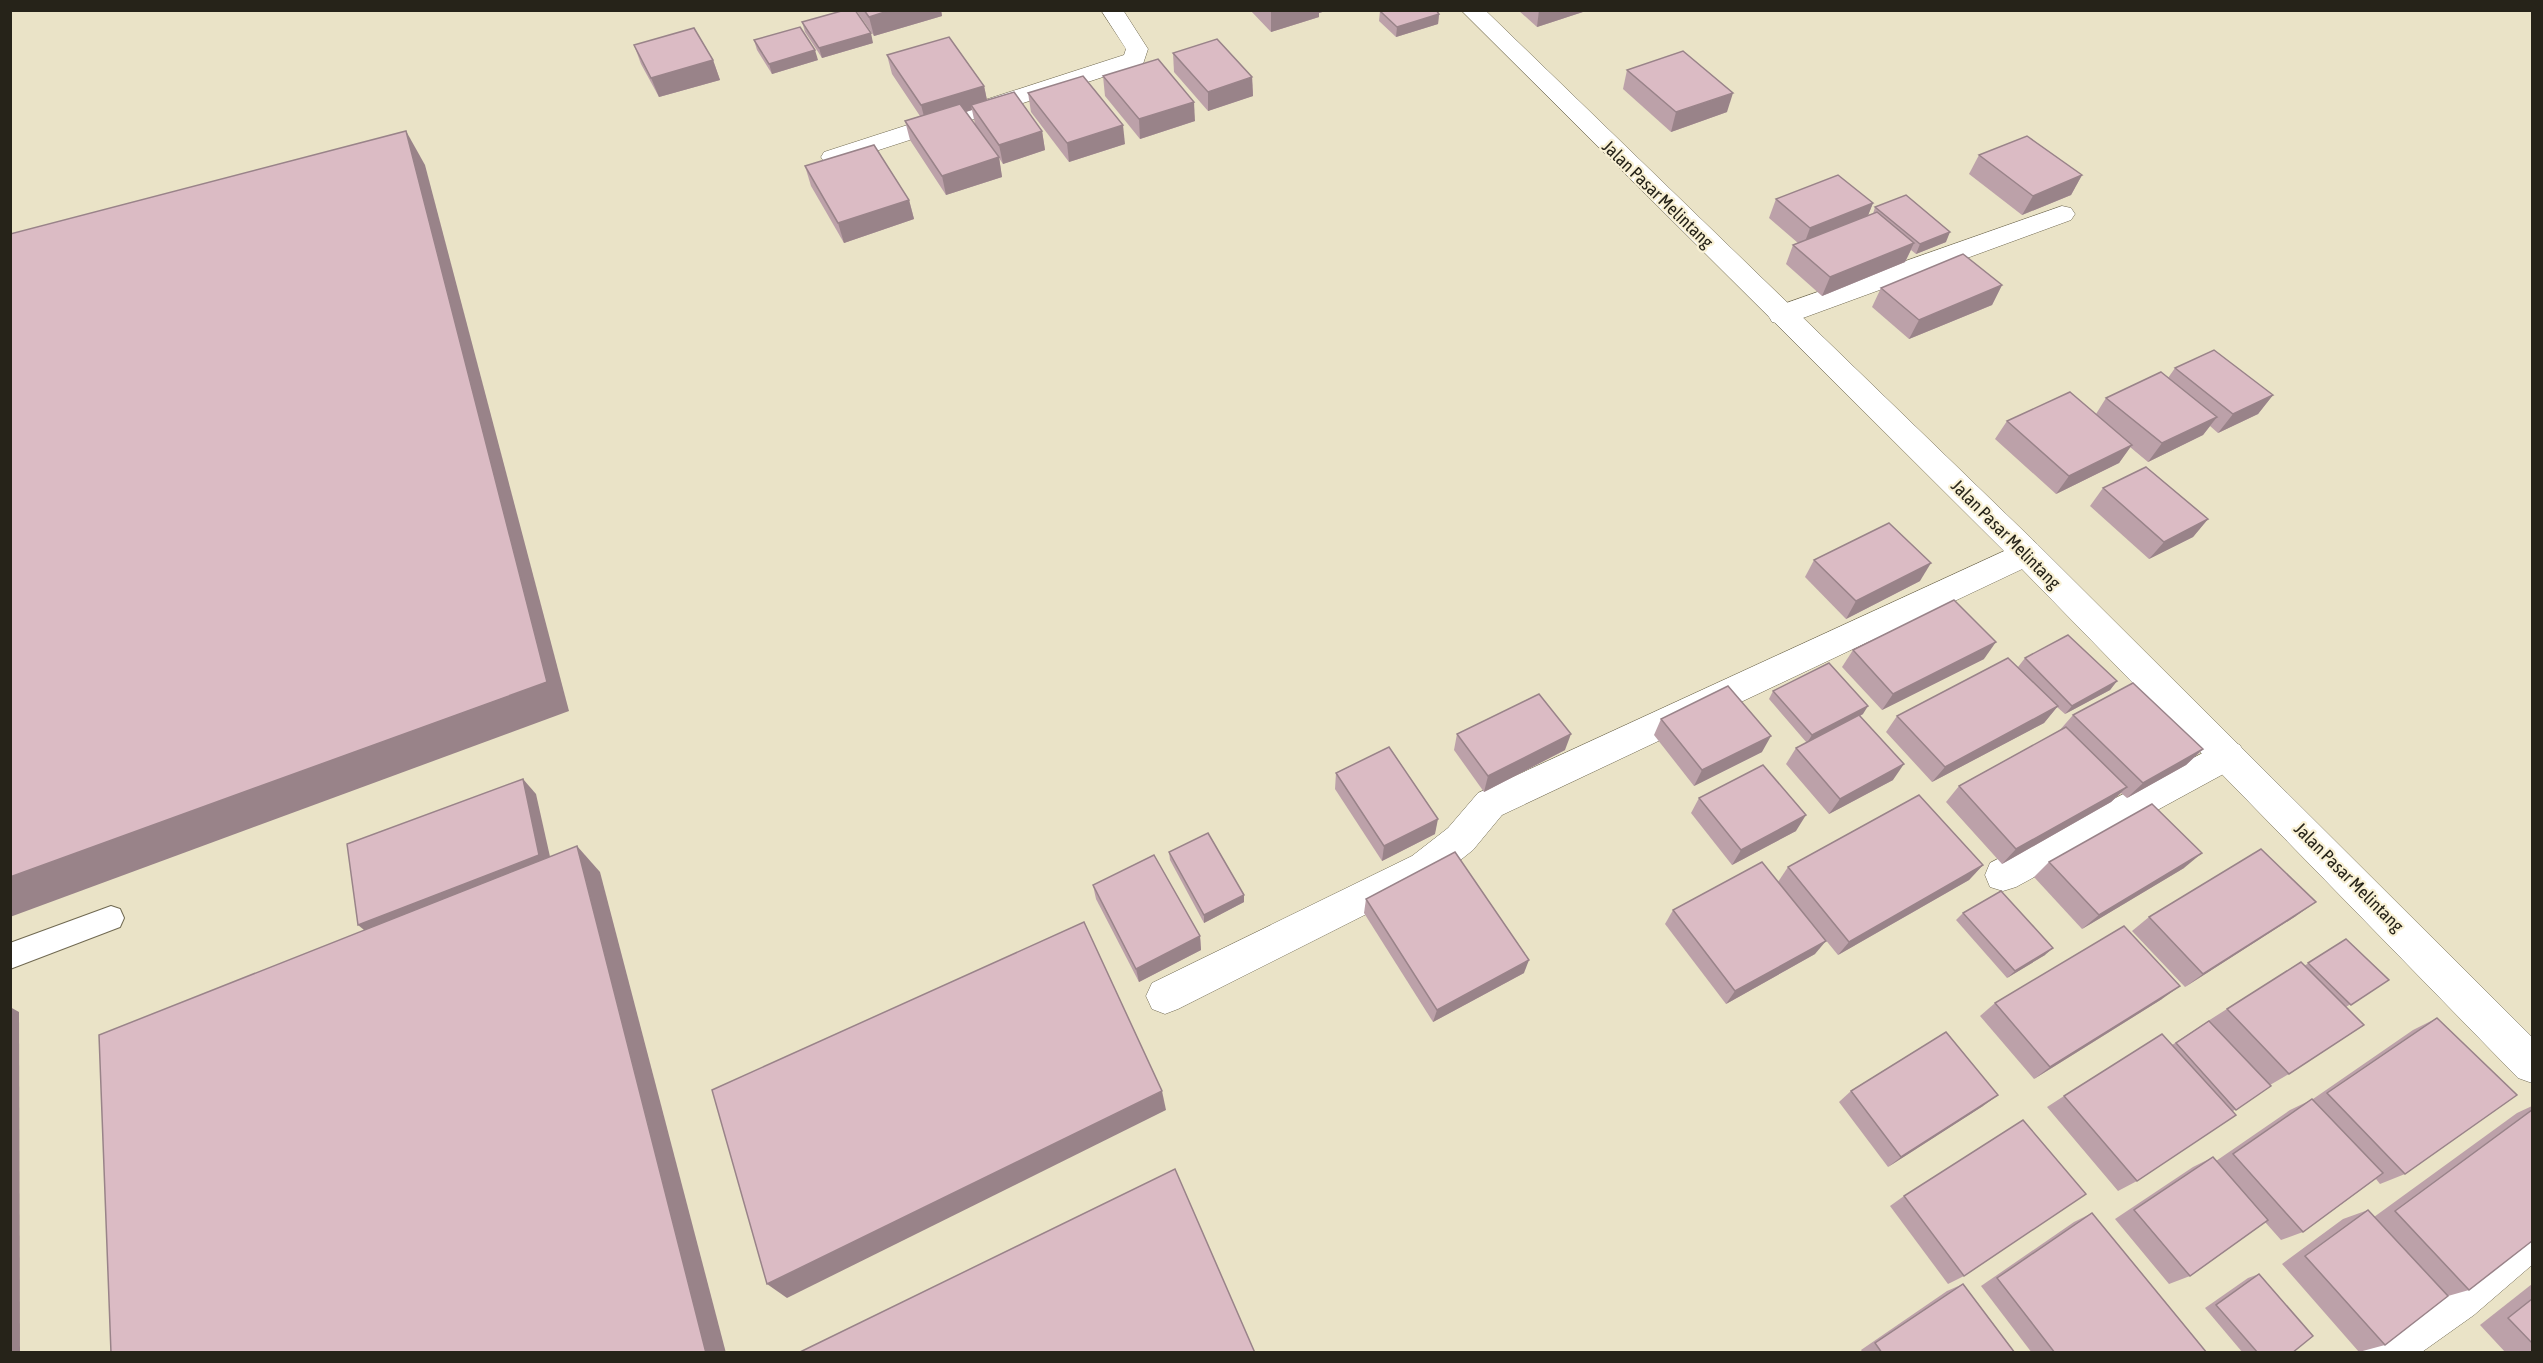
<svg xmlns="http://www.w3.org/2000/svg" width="2543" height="1363" font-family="'Asap Condensed',sans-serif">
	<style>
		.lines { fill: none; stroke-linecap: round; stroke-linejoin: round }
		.service-casing { stroke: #706951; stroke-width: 2 }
		.minor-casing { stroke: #706951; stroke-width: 1 }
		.tertiary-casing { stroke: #706951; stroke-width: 1 }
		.service { fill: #fff; fill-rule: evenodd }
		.minor { fill: #fff; fill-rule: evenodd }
		.tertiary { fill: #fff; fill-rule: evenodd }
		.wall { fill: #bca1a9; fill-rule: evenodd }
		.shaded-wall { fill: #998389 }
		.building { fill: #dbbbc4; stroke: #998389; stroke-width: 1.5 }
		.labels { text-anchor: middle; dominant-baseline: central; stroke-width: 4.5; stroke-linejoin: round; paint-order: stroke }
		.street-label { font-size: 18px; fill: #262319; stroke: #f8f0d4 }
	</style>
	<rect width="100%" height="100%" fill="#eae3c7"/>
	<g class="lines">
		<g class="service-casing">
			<polygon id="service" points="111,906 120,909 124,918 120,927 10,969 10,943"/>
		</g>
		<g class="minor-casing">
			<g id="minor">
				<polygon points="1101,10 1123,10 1148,49 1143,64 842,162 833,165 824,162 821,157 824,152 1124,55 1126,49"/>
				<polygon points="2062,206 2071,208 2075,214 2071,220 1792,322 1782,324 1772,322 1768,315 1772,308"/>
				<polygon points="2026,541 2037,544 2041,553 2037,562 1502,815 1473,850 1438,878 1178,1009 1165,1014 1152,1009 1146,996 1152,983 1412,856 1448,828 1478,793"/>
				<polygon points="2228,740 2240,745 2245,755 2240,765 2016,887 2003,891 1990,887 1985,875 1990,863"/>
				<polygon points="2532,1217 2532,1265 2474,1315 2422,1352 2358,1352 2365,1337 2424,1300 2517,1223"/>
			</g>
		</g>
		<g class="tertiary-casing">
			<polygon id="tertiary" points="1461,10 1485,10 2037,544 2532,1037 2532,1083 2518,1078 2015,562"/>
		</g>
		<use href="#service" class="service"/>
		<use href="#minor" class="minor"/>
		<use href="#tertiary" class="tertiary"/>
	</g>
	<g class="wall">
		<polygon points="856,10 941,10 942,16 874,36"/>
		<polygon points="1250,10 1329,10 1319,13 1319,17 1271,32"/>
		<polygon points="1518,10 1589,10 1537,27"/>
		<polygon points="1380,11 1439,14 1438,24 1396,37 1379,21"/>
		<polygon points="802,22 873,43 822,58 805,32"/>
		<polygon points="754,40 818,60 772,74 757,50"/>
		<polygon points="634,45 713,60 720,80 659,97 641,64"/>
		<polygon points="1173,53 1252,77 1253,96 1208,111 1174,72"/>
		<path d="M887,55L984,86L987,100L1042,131L1045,150L1003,164L999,158L1002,177L946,195L910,140L905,121L920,116L892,74ZM972,110L975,124L966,112Z"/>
		<polygon points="1627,70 1727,112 1671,132 1623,89"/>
		<polygon points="1103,76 1195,121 1140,139 1105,96"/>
		<polygon points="1028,93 1125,144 1069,162 1031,112"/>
		<polygon points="1979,155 2082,175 2071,195 2022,215 1969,174"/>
		<polygon points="805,166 909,200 914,219 844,243 811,186"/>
		<polygon points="1776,199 1873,203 1868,215 1873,214 1875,207 1946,242 1916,254 1911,250 1905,262 1822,296 1786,264 1793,245 1798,243 1769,218"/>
		<polygon points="2002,285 1992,305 1909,339 1872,307 1881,288"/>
		<polygon points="2175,368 2273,395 2258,414 2218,433 2210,426 2203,435 2148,462 2130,447 2119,463 2056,494 1995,439 2007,421 2096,414 2106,398 2168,378"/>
		<polygon points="2103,488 2208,519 2193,537 2149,559 2090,506"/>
		<polygon points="1814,560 1920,581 1846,619 1805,577"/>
		<polygon points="1853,650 1984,659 1882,710 1842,667"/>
		<polygon points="2025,658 2117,681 2110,690 2065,714 2057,707 2044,723 1932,782 1886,732 1897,716 2018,667"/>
		<polygon points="1773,691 1863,714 1860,716 1893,780 1829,814 1786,764 1796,748 1807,743 1769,699"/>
		<polygon points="2073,715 2203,749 2186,765 2127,798 2121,793 2111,802 2002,864 1946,802 1959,786 2059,731"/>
		<polygon points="1661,719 1762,752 1694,786 1654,735"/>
		<polygon points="1457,734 1565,750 1484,792 1454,750"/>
		<polygon points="1336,773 1435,834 1382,861 1335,789"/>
		<polygon points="1699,798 1796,831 1732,865 1691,813"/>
		<polygon points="1169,852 1244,902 1204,923 1170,860"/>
		<polygon points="2049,862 2184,868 2082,929 2034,877"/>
		<polygon points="1983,865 1969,880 1838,955 1778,882 1788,867"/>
		<polygon points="1093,885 1200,936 1201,950 1139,982 1096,899"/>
		<polygon points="1366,899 1524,973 1433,1022 1364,913"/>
		<polygon points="1673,910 1815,954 1726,1004 1665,924"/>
		<polygon points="1963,913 2045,955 2007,978 1956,920"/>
		<polygon points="2296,916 2185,987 2132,931 2149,917"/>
		<polygon points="2346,939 2389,980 2346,1007 2289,1074 2270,1085 2271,1086 2233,1111 2137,1181 2118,1191 2047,1107 2064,1096 2172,1045 2208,1021 2301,962 2304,966"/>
		<polygon points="2162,999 2034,1079 1980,1016 1995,1003"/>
		<polygon points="2437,1018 2405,1174 2380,1184 2376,1179 2303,1232 2281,1240 2265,1222 2190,1276 2169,1284 2115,1219 2193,1167 2213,1157 2216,1161 2290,1110 2313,1099 2413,1030"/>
		<polygon points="1851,1091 1983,1106 1888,1167 1839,1102"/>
		<polygon points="2532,1106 2532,1241 2469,1290 2448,1296 2385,1345 2359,1352 2282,1264 2343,1219 2368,1210 2374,1217 2517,1113"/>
		<polygon points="1904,1196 1964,1276 1948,1284 1890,1206"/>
		<polygon points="2092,1213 2207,1353 2032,1353 1981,1286 2074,1222"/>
		<polygon points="2259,1274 2292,1353 2243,1353 2205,1308 2248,1278"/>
		<polygon points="1963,1284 2015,1353 1863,1353 1861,1350 1947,1291"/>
		<polygon points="2532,1284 2532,1353 2506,1353 2480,1325"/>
	</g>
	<g class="shaded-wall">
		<polygon points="891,10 941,10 942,16 874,36 869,17"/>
		<polygon points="1277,10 1319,10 1319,17 1271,32 1271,12"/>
		<polygon points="1319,10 1329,10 1319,13"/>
		<polygon points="1539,10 1589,10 1537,27"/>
		<polygon points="1439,14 1438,24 1396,37 1397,27"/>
		<polygon points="871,33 873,43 822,58 819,48"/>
		<polygon points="815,50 818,60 772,74 769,64"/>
		<polygon points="713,60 720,80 659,97 651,78"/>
		<polygon points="1252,77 1253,96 1208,111 1208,92"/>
		<polygon points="984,86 988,105 971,105 972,110 926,124 921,105"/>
		<polygon points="1733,93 1727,112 1671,132 1676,112"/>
		<polygon points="1194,102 1195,121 1140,139 1139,119"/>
		<polygon points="1123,125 1125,144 1069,162 1067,143"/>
		<polygon points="406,131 425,165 569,711 10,917 10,877"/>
		<polygon points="1042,131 1045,150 1003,164 999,145"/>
		<polygon points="999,157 1002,177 946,195 942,176"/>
		<polygon points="2082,175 2071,195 2022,215 2033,196"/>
		<polygon points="909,200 914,219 844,243 838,223"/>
		<polygon points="1873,203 1865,223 1803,247 1810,228"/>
		<polygon points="1950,232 1946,242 1916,254 1920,244"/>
		<polygon points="1914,243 1905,262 1822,296 1830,277"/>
		<polygon points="2002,285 1992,305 1909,339 1919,320"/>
		<polygon points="2273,395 2258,414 2218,433 2233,414"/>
		<polygon points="2217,417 2203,435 2148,462 2162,443"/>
		<polygon points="2132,445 2119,463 2056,494 2069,476"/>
		<polygon points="2208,519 2193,537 2149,559 2164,542"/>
		<polygon points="1931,563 1920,581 1846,619 1856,601"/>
		<polygon points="1996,642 1984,659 1882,710 1893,694"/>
		<polygon points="2117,681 2110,690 2065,714 2072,706"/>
		<polygon points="1868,706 1863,714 1807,743 1812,735"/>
		<polygon points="2058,706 2044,723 1932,782 1945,767"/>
		<polygon points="1571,734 1565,750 1484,792 1488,776"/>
		<polygon points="1771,736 1762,752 1694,786 1702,770"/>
		<polygon points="2203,749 2186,765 2127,798 2143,783"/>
		<polygon points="1904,764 1893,780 1829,814 1840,799"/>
		<polygon points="523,779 536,794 553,870 375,939 358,925"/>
		<polygon points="2127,787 2111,802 2002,864 2016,849"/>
		<polygon points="1806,815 1796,831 1732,865 1741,850"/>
		<polygon points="1438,819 1435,834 1382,861 1384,846"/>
		<polygon points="577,846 600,872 726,1353 706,1353"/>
		<polygon points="2202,853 2184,868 2082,929 2099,915"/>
		<polygon points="1983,865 1969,880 1838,955 1849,942"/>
		<polygon points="1244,895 1244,902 1204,923 1204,915"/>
		<polygon points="2316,902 2296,916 2185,987 2203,974"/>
		<polygon points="1200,936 1201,950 1139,982 1136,969"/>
		<polygon points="1826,941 1815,954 1726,1004 1735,991"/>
		<polygon points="2053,948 2045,955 2007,978 2015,971"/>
		<polygon points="1529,960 1524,973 1433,1022 1437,1010"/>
		<polygon points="2180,986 2162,999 2034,1079 2050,1067"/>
		<polygon points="10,1007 19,1012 20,1353 10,1353"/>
		<polygon points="1162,1091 1166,1110 787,1298 767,1284"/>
		<polygon points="1998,1095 1983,1106 1888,1167 1901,1157"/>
	</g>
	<g class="building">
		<polygon points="845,10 855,10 871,33 819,48 802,22"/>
		<polygon points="864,10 891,10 869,17"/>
		<polygon points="1381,10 1436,10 1439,14 1397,27 1380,11"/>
		<polygon points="800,27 815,50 769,64 754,40"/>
		<polygon points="694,28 713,60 651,78 634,45"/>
		<polygon points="949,37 984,86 921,105 887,55"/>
		<polygon points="1217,39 1252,77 1208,92 1173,53"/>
		<polygon points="1683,51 1733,93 1676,112 1627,70"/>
		<polygon points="1158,59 1194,102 1139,119 1103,76"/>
		<polygon points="1083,76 1123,125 1067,143 1028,93"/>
		<polygon points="1014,92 1042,131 999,145 971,105"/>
		<polygon points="960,104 999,157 942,176 905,121"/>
		<polygon points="406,131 547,682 10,877 10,234"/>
		<polygon points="2027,136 2082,175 2033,196 1979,155"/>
		<polygon points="874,145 909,200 838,223 805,166"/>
		<polygon points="1838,175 1873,203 1810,228 1776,199"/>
		<polygon points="1906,195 1950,232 1920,244 1875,207"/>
		<polygon points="1877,212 1914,243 1830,277 1793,245"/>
		<polygon points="1963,254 2002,285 1919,320 1881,288"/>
		<polygon points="2214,350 2273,395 2233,414 2175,368"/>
		<polygon points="2161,372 2217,417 2162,443 2106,398"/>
		<polygon points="2070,392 2132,445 2069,476 2007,421"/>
		<polygon points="2146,467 2208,519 2164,542 2103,488"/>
		<polygon points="1889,523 1931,563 1856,601 1814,560"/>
		<polygon points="1954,600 1996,642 1893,694 1853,650"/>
		<polygon points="2068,635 2117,681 2072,706 2025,658"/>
		<polygon points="2008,658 2058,706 1945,767 1897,716"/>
		<polygon points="1829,663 1868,706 1812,735 1773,691"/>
		<polygon points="2133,683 2203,749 2143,783 2073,715"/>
		<polygon points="1728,686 1771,736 1702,770 1661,719"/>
		<polygon points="1539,694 1571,734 1488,776 1457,734"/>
		<polygon points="1859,715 1904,764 1840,799 1796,748"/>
		<polygon points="2066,727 2127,787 2016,849 1959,786"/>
		<polygon points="1389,747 1438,819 1384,846 1336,773"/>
		<polygon points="1763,765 1806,815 1741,850 1699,798"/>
		<polygon points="523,779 539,855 358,925 347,844"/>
		<polygon points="1919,795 1983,865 1849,942 1788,867"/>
		<polygon points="2152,804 2202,853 2099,915 2049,862"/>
		<polygon points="1208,833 1244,895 1204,915 1169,852"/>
		<polygon points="577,846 706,1353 111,1353 99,1035"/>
		<polygon points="2261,849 2316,902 2203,974 2149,917"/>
		<polygon points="1455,852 1529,960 1437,1010 1366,899"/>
		<polygon points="1154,855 1200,936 1136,969 1093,885"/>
		<polygon points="1762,862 1826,941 1735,991 1673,910"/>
		<polygon points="2001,891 2053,948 2015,971 1963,913"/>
		<polygon points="1084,922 1162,1091 767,1284 712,1090"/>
		<polygon points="2124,926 2180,986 2050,1067 1995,1003"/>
		<polygon points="2346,939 2389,980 2351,1005 2308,963"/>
		<polygon points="2301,962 2364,1025 2289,1074 2227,1009"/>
		<polygon points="2437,1018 2517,1095 2405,1174 2327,1093"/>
		<polygon points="2209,1021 2271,1086 2236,1110 2176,1043"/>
		<polygon points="1946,1032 1998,1095 1901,1157 1851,1091"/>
		<polygon points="2162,1034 2236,1115 2137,1181 2064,1096"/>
		<polygon points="2312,1099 2383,1173 2303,1232 2233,1154"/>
		<polygon points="2532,1110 2532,1241 2469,1290 2395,1211"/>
		<polygon points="2023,1120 2086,1194 1964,1276 1904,1196"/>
		<polygon points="2213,1157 2268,1220 2190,1276 2134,1210"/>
		<polygon points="1175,1169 1255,1353 798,1353"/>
		<polygon points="2368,1210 2448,1296 2385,1345 2305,1256"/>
		<polygon points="2092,1213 2207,1353 2055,1353 1997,1278"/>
		<polygon points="2259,1274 2313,1336 2292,1353 2258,1353 2216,1305"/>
		<polygon points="1963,1284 2015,1353 1882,1353 1875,1343"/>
		<polygon points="2532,1299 2532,1343 2508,1318"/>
	</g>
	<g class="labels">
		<g class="street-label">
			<text transform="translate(1658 194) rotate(44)">Jalan Pasar Melintang</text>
			<text transform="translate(2006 534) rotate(45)">Jalan Pasar Melintang</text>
			<text transform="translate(2349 877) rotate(45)">Jalan Pasar Melintang</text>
		</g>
	</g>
	<rect width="2543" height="1363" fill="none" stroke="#262319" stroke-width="24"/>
</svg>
